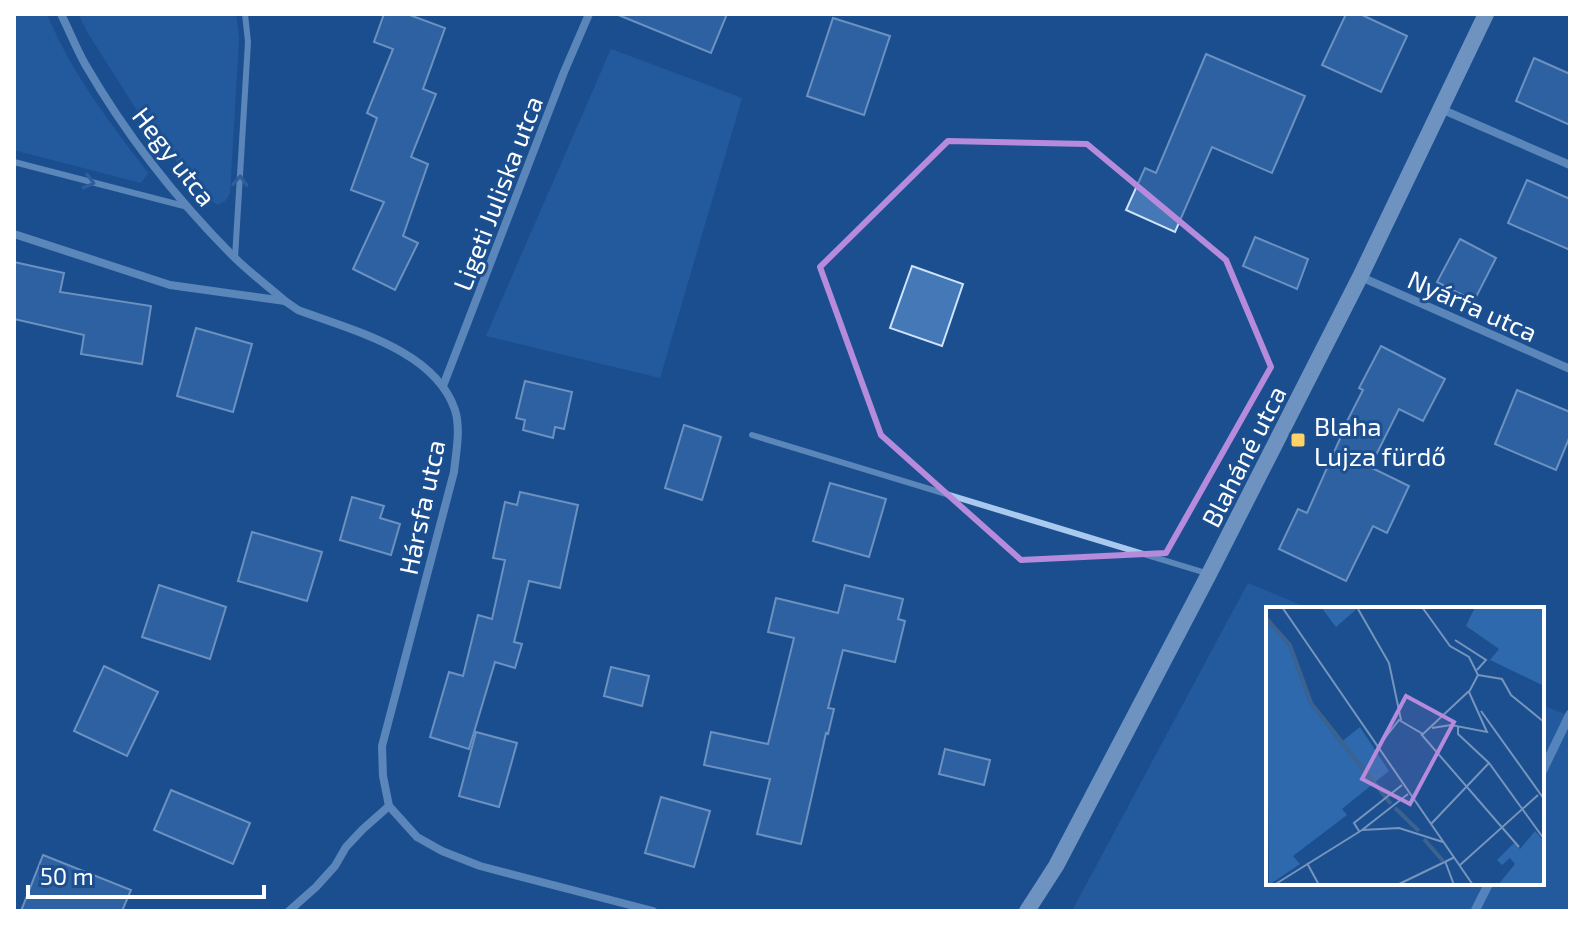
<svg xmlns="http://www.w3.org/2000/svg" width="1584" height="925" font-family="'Exo 2',sans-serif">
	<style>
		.green { fill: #2e69ad }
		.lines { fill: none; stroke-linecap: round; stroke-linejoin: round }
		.stream { stroke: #9cc4f0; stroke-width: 9 }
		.building { fill: #4478b7; stroke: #cfe3fa; stroke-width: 2 }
		.lane { stroke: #a9c9ee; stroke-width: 6 }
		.street { stroke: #a9c9ee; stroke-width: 8 }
		.secondary { stroke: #d6e6fa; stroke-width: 16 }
		.oneway { stroke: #4674ac }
		.marked { fill: none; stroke: #b68bdc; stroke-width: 6; stroke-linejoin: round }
		.poi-dot { fill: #ffd166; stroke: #1b4f8f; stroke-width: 3 }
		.labels { text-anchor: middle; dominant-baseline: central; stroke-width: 6; stroke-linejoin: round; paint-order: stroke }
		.street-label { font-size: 26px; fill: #fff; stroke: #1b4f8f }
		.poi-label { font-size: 26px; fill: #fff; stroke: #1b4f8f; text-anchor: start }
		.inset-river { fill: none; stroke: #3c6290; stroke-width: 4 }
		.inset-road { fill: none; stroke: #7695bc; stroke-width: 2 }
		.view { fill: #b68bdc; fill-opacity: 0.15; stroke: #b68bdc; stroke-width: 4 }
		.inset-edge { fill: none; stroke: #fff; stroke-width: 4 }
	</style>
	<rect width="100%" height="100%" fill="#1b4f8f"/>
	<g class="green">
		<path d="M14,14H47C71,73 110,123 148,173L141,183L14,150Z"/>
		<polygon points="79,14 236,14 239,38 230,194 225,201 218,205 207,198 145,123 86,30"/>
		<polygon points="611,49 742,98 660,378 486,336"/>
		<polygon points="1248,583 1310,609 1268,609 1268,883 1542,883 1542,705 1570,716 1570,911 1072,911"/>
	</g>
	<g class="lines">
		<g class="stream">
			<polyline points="1542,772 1570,714"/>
			<polyline points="1475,911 1489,883"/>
		</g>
	</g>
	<g class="building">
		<polygon points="384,14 407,14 445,28 423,89 436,94 411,157 428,164 403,236 418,243 395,290 353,269 384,202 351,190 377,118 367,113 393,49 374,42"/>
		<polygon points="616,14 727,14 711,53"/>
		<polygon points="1346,14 1360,14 1407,36 1381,92 1322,65"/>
		<polygon points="833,18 890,36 864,115 807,96"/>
		<polygon points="1206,54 1305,96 1272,173 1212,147 1175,232 1126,210 1145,168 1156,173"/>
		<polygon points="1534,58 1570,74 1570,125 1516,101"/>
		<polygon points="1527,180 1570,199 1570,250 1508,223"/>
		<polygon points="1255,237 1308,259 1297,289 1243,266"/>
		<polygon points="1460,239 1496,258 1474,301 1437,282"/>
		<polygon points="14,262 64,273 60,292 151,306 142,364 81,354 84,335 14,319"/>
		<polygon points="912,266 963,284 942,346 890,328"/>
		<polygon points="196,328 252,344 233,412 177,396"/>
		<polygon points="1381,346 1445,379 1423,421 1399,409 1370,467 1409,486 1387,533 1373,526 1346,581 1279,549 1298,509 1307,513 1343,432 1342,431 1363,390 1359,388"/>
		<polygon points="525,381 572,392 564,429 555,427 553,438 523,430 525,420 516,418"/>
		<polygon points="1517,390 1570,412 1570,436 1556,470 1495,444"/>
		<polygon points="684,425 721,437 702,500 665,488"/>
		<polygon points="830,483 886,499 869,557 813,541"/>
		<polygon points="520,492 578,505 560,588 529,581 514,642 522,644 515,668 495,662 469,749 430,737 449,672 463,676 478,615 492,619 505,560 493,558 505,502 517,505"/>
		<polygon points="352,497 384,506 380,518 400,524 391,555 340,540"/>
		<polygon points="252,532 322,552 307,601 238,581"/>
		<polygon points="159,585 226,607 210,659 142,637"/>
		<polygon points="845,585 903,599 898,619 905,621 895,662 843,650 828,708 834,709 828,734 826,733 801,844 757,834 770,779 704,765 711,732 768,744 794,638 768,632 776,598 838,613"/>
		<polygon points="104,666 158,692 127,756 74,731"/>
		<polygon points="611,667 649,676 642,706 604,696"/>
		<polygon points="476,732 517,743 499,807 459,796"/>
		<polygon points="945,749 990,760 984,785 939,774"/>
		<polygon points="171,790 250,823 233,864 154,830"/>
		<polygon points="661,797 710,811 694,867 645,853"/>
		<polygon points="43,855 131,890 122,911 21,911"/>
	</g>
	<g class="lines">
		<g class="lane">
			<polyline points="14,162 188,207"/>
			<polyline points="235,258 248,42 245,14"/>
			<polyline points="752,435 1206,573"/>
		</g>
		<g class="street">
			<path d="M61,14C69,30 76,48 85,64C125,133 177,200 234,257C250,273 268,286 285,301"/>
			<polyline points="1441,109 1570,165"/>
			<path d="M14,234L170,285L285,301L298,310C351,330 435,350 455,410C461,429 456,452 454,472L382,746L383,776L389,806L417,837L442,851L480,866L653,911"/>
			<polyline points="1361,277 1570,369"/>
			<polyline points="443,386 564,72 589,14"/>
			<polyline points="289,911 316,887 335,866 346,847 363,829 389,806"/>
		</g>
		<polyline class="secondary" points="1027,911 1056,866 1209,574 1360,277 1486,14"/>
	</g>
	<defs><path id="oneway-chevron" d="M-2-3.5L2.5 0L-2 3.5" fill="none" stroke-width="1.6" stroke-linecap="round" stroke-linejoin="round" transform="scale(2)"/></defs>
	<g class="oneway">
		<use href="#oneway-chevron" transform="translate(240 181) rotate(-87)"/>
		<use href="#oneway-chevron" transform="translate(89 182) rotate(15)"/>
	</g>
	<path d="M0 0H1584V925H0ZM948,141L1087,144L1226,260L1271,367L1166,553L1021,560L881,435L820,267Z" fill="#1b4f8f" fill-opacity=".55" fill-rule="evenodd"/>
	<path class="marked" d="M948,141L1087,144L1226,260L1271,367L1166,553L1021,560L881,435L820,267Z"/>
	<rect class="poi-dot" x="1290" y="432" width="16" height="16" rx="4"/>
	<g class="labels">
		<g class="street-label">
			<text transform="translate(175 156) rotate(52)">Hegy utca</text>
			<text transform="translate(497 193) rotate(-69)">Ligeti Juliska utca</text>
			<text transform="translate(1473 305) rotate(24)">Nyárfa utca</text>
			<text transform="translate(1243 456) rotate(-63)">Blaháné utca</text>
			<text transform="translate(421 507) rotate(-78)">Hársfa utca</text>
		</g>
		<g class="poi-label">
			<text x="1314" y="425">Blaha<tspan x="1314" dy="30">Lujza fürdő</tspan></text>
		</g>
	</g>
	<g transform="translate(1266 607)">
		<rect width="278" height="278" fill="#1b4f8f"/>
		<path d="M55,0H93L70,20ZM209,0H278V79L224,53L233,42L200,19ZM0,12L23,40L43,96L74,136L94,120L123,164L76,202L81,208L27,249L34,257L3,278ZM269,224L278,234V278H232L249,257L244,251L236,258L231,253L248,236L254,242Z" fill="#2e69ad"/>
		<path class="inset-river" d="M0,11L24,38L45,96L125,197M129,201L153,224M158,232L177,254"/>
		<path class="inset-road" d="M16,0L207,278M156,0L184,39L203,50L212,68M92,2L123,56L135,113M189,33L220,53L211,63M212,68L236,72L245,88L278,115M215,104L278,192M192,119V127L223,156L278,232M166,121L185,118L221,125L203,85L212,68M155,127L253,240M111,141L133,113L157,127L203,84M165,217L223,156M96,223L133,221L177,235M93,224L88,216L136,178M179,254L188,278M41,256L53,278M194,258L272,188M8,278L96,223L142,187M131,278L189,250"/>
		<path class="view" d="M140,89L188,115L144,197L96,172Z"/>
		<rect width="278" height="278" class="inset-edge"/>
	</g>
	<rect width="1584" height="925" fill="none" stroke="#ffffff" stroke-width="32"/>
	<path d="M28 885v12h236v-12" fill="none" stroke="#ffffff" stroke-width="4"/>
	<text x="40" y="885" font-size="24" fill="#ffffff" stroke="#1b4f8f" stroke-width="6" paint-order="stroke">50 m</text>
</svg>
